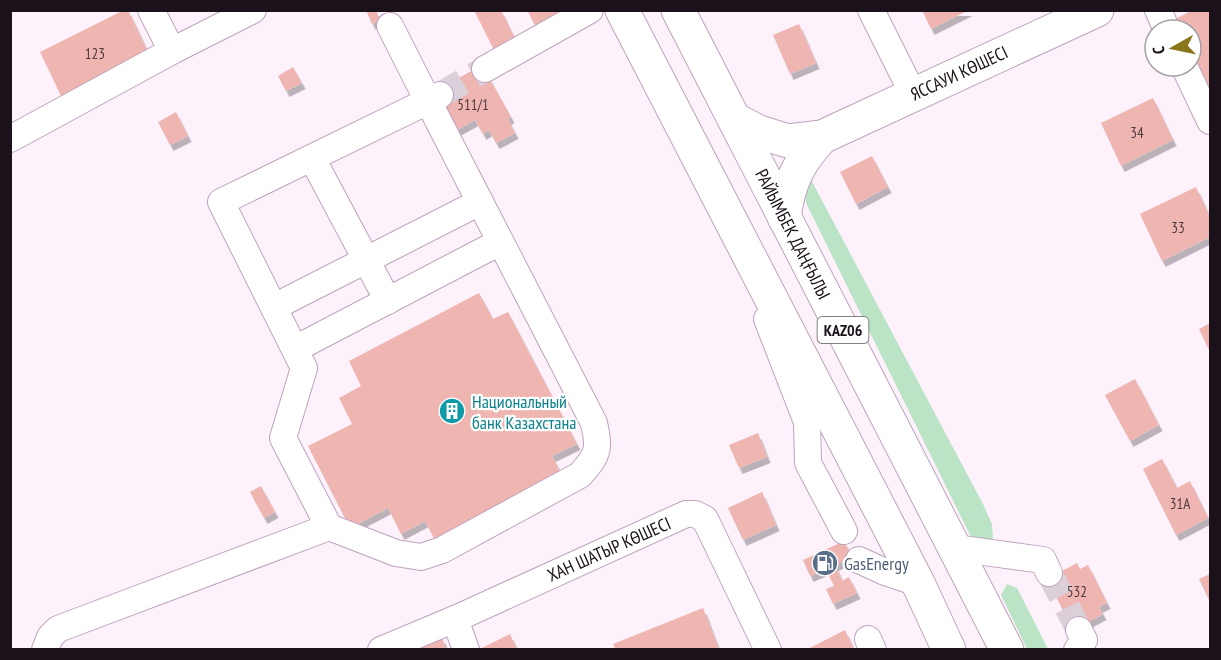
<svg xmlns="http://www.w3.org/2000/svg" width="1221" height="660" font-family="'PT Sans Narrow',sans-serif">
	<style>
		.green { fill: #bbe4c7 }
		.building { fill: #eeb5b1; filter: url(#shadow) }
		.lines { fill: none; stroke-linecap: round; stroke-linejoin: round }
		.minor-tunnel { stroke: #dbcfda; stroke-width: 26; stroke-dasharray: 26 13; stroke-linecap: butt }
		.minor-casing { stroke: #bea3bc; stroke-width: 28 }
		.major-casing { stroke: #bea3bc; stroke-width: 35 }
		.highway-casing { stroke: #bea3bc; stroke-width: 35 }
		.minor { stroke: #fff; stroke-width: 26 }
		.major { stroke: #fff; stroke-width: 33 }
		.highway { stroke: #fff; stroke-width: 33 }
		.labels { text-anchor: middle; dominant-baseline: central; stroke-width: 4.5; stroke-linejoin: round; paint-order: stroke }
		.number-label { font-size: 15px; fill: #503a40 }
		.shield { fill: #fff; stroke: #5f585f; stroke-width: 1.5 }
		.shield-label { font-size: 16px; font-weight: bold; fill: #1b111a }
		.street-label { font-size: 18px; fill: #1b111a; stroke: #fff }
		.culture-label { font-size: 18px; fill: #0d838f; stroke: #fff; text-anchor: start }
		.service-label { font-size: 18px; fill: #4e5e75; stroke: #fff; text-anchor: start }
	</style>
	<defs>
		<filter id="shadow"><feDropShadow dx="3.5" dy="6" stdDeviation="0" flood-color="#0004"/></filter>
	</defs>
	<rect width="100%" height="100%" fill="#fdf1fc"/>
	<g class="green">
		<polygon points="809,176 983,504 992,524 993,539 990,543 971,537 806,203 805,178"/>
		<polygon points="1007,584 1017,588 1048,649 1027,649 1001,595"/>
	</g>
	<g class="building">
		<polygon points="124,10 128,10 149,54 62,98 40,52"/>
		<polygon points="366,10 376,10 380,20 372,24"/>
		<polygon points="474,10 501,10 516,41 495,52"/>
		<polygon points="527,10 559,10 563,17 538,31"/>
		<polygon points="922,10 969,10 931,29"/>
		<polygon points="1193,10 1210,10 1210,94 1191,51 1191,30 1182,30 1177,18"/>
		<polygon points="799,24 816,63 790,74 773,35"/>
		<polygon points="482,65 511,117 508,119 515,133 496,143 489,130 483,134 475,120 455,131 437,90"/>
		<polygon points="293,67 302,83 286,91 278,76"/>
		<polygon points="1153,98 1173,140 1121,166 1101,123"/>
		<polygon points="176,112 188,136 170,145 158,122"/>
		<polygon points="872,156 888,187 856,204 840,172"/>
		<polygon points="1196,187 1210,217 1210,237 1162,261 1140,214"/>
		<polygon points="479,293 493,319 508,312 577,444 552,456 565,480 438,546 425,521 401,534 388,508 350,528 308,446 352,424 339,398 361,386 349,361"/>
		<polygon points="1210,323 1210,352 1199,329"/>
		<polygon points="1135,379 1159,425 1130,441 1105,395"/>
		<polygon points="758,433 767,457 739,468 729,445"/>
		<polygon points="1162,459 1177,488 1190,481 1208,518 1176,535 1143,469"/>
		<polygon points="261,486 275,512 264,518 250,492"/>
		<polygon points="762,492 776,525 743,540 728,508"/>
		<polygon points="844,541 852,557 835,565 842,581 849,577 857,593 833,604 826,589 834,586 826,569 810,576 803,560"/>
		<polygon points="1077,563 1080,569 1088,565 1107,603 1099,607 1103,614 1073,630 1047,579"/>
		<polygon points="1210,574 1210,602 1199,579"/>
		<polygon points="703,608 719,650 616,650 613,644"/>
		<polygon points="845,630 854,650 806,650"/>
		<polygon points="510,634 517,650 478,650"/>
		<polygon points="442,637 446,650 413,650"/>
	</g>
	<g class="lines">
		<g class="minor-tunnel">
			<polyline points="440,95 485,69"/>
			<polyline points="1049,573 1079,630"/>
		</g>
		<g class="minor-casing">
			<g id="minor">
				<polyline points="151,10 172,51 253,10"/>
				<polyline points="871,10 913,94"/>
				<polyline points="1158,10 1167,30"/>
				<path d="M390,26L428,101L221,202L304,368L283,438L329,527L396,553L421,557L442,550L580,475C598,455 600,450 594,423L428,101L440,95"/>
				<polyline points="1184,66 1210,121"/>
				<polyline points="485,69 590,10"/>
				<polyline points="10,139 172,51"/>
				<polyline points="312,158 388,301"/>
				<polyline points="274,307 480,202"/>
				<polyline points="767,319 807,422 808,463 844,531"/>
				<polyline points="295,349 500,242"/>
				<polyline points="955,548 1043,560 1049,573"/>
				<polyline points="859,560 885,572 918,583"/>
				<polyline points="455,619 466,650"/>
				<polyline points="868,639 873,650"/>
				<polyline points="45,650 50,637 58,629 329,527"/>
				<polyline points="381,650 455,619 686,514 695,514 705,519 768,650"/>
				<polyline points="1077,650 1084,640 1079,630"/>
			</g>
		</g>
		<g class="major-casing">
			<g id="major">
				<polyline points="734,119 759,132 788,141 822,137 1097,10"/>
				<path d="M784,217C789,182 798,163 822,137"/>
			</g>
		</g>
		<g class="highway-casing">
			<g id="highway">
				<polyline points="622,10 918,583 949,650"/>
				<polyline points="678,10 1007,650"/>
			</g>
		</g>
		<use href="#minor" class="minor"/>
		<use href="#major" class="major"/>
		<use href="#highway" class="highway"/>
	</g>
	<defs>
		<g id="building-disc" transform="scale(1.35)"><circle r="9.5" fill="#0f9aa8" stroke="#fff"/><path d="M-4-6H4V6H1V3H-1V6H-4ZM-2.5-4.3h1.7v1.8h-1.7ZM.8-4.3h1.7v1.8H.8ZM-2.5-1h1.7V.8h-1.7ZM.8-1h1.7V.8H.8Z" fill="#fff"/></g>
		<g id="fuel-disc" transform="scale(1.35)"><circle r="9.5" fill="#5c6f8a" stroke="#fff"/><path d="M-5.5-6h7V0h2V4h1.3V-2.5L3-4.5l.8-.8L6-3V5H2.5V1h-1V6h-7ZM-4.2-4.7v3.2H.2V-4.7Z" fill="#fff"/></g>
	</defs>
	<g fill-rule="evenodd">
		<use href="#building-disc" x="452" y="411"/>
		<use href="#fuel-disc" x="825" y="563"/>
	</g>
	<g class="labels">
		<g class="number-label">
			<text x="95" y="53">123</text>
			<text x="473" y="104">511/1</text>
			<text x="1137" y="132">34</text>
			<text x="1178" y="227">33</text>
			<text x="1180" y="503">31А</text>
			<text x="1077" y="591">532</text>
		</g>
		<rect class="shield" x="817.5" y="317" width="51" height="26" rx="4.5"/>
		<g class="shield-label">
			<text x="843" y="330">KАZ06</text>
		</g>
		<g class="street-label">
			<text transform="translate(959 73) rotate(-25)">ЯССАУИ КӨШЕСІ</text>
			<text transform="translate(793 234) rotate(63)">РАЙЫМБЕК ДАҢҒЫЛЫ</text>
			<text transform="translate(609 549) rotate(-24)">ХАН ШАТЫР КӨШЕСІ</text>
		</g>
		<g class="culture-label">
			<text x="472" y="401">Национальный<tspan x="472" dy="21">банк Казахстана</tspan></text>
		</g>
		<g class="service-label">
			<text x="844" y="563">GasEnergy</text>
		</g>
	</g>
	<rect width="1221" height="660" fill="none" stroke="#1b111a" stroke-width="24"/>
	<g transform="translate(1173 48) rotate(261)"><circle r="28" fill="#ffffff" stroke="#a4a0a3" stroke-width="1.5"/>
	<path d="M0-4.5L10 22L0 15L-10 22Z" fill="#89761a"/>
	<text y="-9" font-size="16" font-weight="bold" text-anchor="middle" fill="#1b111a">С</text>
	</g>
</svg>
